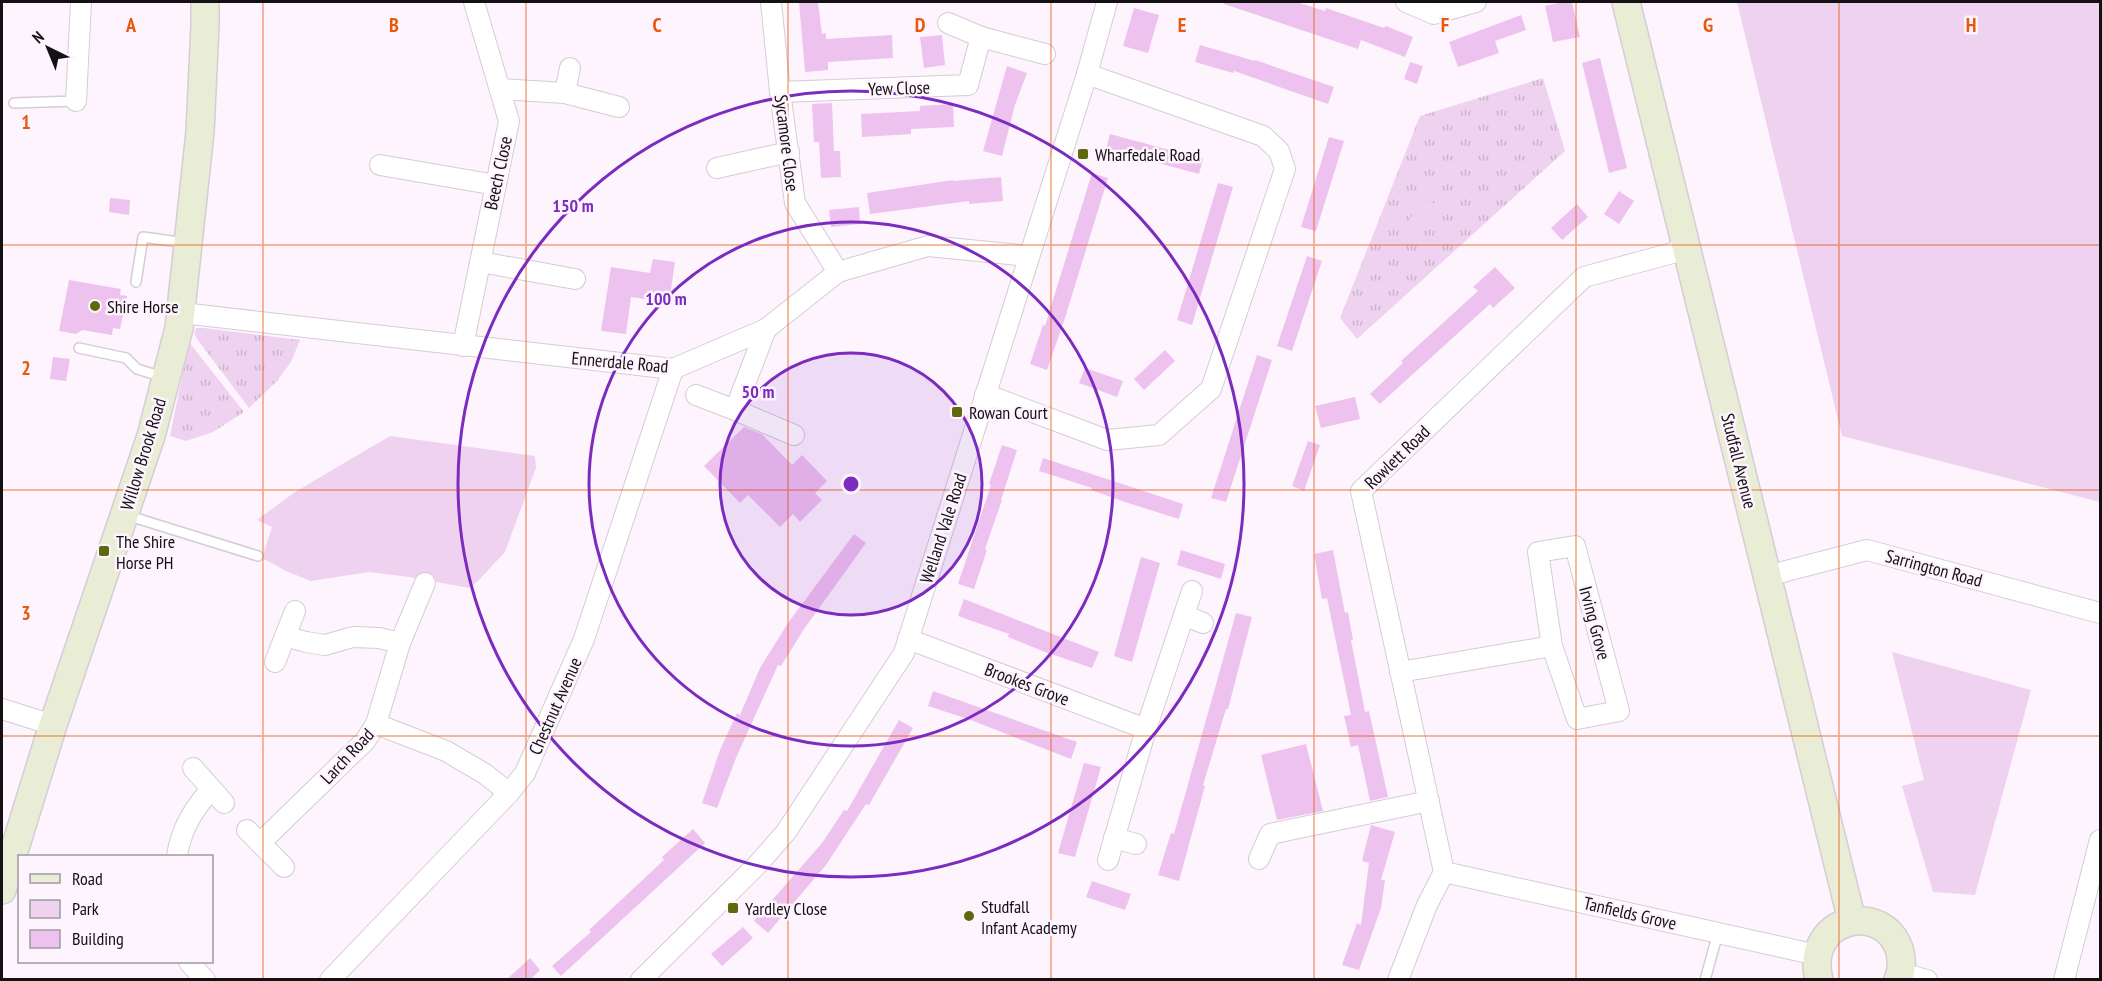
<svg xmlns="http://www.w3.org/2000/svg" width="2102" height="981" font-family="'PT Sans Narrow',sans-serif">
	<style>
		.grass { fill: url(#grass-tufts) }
		.park { fill: #efd2ef }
		.building { fill: #eec2ee }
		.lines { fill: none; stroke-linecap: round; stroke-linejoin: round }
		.lane-casing { stroke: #d5ccd5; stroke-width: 12 }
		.street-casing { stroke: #d5ccd5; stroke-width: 22 }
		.secondary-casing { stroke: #d5ccd5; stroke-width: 30 }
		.lane { stroke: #fff; stroke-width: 9 }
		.street { stroke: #fff; stroke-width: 20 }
		.secondary { stroke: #e9edd5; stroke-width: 27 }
		.grid { fill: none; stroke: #e8590c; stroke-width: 1.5; stroke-opacity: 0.55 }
		.ring { fill: none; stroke: #7b2cbf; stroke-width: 3 }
		.poi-dot { fill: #5e680d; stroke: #fef4fe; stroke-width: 2 }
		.labels { text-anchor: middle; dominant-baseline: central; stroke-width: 5; stroke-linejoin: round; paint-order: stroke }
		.street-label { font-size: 18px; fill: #141114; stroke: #fef4fe }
		.poi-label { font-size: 18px; fill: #141114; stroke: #fef4fe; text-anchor: start }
		.grid-label { font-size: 20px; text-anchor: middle; font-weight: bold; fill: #e8590c; stroke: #fef4fe; stroke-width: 5; stroke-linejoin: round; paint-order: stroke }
		.centre { fill: #7b2cbf; stroke: #fef4fe; stroke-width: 3 }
		.ring-label { font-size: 18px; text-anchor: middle; font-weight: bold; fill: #7b2cbf; stroke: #fef4fe; stroke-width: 5; stroke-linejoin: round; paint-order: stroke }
	</style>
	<defs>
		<pattern id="grass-tufts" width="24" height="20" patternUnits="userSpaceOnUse" patternTransform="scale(1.5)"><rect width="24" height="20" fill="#efd2ef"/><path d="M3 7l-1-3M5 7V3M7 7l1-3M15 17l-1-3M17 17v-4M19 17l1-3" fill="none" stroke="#ccb3cc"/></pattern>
	</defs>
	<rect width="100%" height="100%" fill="#fef4fe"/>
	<g class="grass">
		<polygon points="1543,78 1565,151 1357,339 1340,318 1420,116"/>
		<polygon points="196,328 204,328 300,340 291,362 277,381 249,408 197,339 194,333"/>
		<polygon points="189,342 244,412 213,432 186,441 170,436"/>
	</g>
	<g class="park">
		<polygon points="1737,2 2100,2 2100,502 1842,436"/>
		<polygon points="1426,198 1444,211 1436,223 1419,229 1408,221"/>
		<polygon points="390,436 535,456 536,468 505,552 478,581 469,588 409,577 369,572 311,581 286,571 262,558 272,527 257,520 295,492"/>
		<polygon points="1892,652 2031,690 1975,895 1933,892 1902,786 1924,780"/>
	</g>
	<g class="building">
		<polygon points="799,2 818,2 822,34 826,33 826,39 892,35 893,58 828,62 828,70 805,72"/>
		<polygon points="1224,2 1296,2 1325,11 1326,8 1384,28 1386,26 1413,37 1405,57 1361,40 1358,49 1224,4"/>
		<polygon points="1563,2 1572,2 1580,37 1553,42 1545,6"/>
		<polygon points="1134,8 1159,15 1148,53 1123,46"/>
		<polygon points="1521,15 1526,30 1495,41 1499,53 1458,67 1449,42"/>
		<polygon points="942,35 945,65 924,68 920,37"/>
		<polygon points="1200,45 1255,61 1255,60 1334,87 1328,104 1234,71 1233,73 1195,62"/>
		<polygon points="1600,58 1627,168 1609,173 1582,63"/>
		<polygon points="1410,62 1423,66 1417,84 1404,79"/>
		<polygon points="1007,66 1027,73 1015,105 1002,156 983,151"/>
		<polygon points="832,103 834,151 840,151 841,177 821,178 819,142 814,142 812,104"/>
		<polygon points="953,104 954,127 911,129 911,134 862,137 861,114 920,111 920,106"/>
		<polygon points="1110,134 1203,159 1199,174 1106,149"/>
		<polygon points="1329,137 1344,141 1316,231 1301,227"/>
		<polygon points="1092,173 1108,178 1065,318 1047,370 1030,364 1043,325 1045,326"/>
		<polygon points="1001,177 1003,201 969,204 969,201 870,214 867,193 953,180 953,181"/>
		<polygon points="1218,183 1233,187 1192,325 1177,320"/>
		<polygon points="1619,191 1634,201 1619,224 1604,214"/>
		<polygon points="110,198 130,200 129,215 109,212"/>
		<polygon points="1577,204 1588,217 1562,240 1551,228"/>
		<polygon points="859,207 860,224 831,227 829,210"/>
		<polygon points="1307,256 1322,261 1292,351 1277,346"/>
		<polygon points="653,259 675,262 669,303 631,297 626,334 601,331 611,267 650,273"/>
		<polygon points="1495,267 1515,288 1493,308 1490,304 1380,404 1370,394 1403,363 1401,361 1478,291 1473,287"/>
		<polygon points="69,280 121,289 120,295 127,296 120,329 113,328 112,335 82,330 76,334 59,331"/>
		<polygon points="1165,350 1175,361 1144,390 1134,379"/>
		<polygon points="1257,355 1272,360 1226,502 1211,498"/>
		<polygon points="53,357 70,359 66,381 50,379"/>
		<polygon points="1085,368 1123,381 1117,397 1079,383"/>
		<polygon points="1355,397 1360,419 1321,428 1315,406"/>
		<polygon points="744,427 762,434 792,465 802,455 827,481 815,493 822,500 800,522 793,514 780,527 748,495 740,503 704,466"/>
		<polygon points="1308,441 1320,445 1304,491 1292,486"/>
		<polygon points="1002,445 1017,450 1001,500 1002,500 985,549 987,550 974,589 958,584 991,485 989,484"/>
		<polygon points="1043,458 1183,504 1179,519 1128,503 1091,490 1092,488 1039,471"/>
		<polygon points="854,534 866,543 804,629 781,666 778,665 736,758 717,808 702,803 720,750 737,713 740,715 760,668 788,623"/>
		<polygon points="1181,550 1225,564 1221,579 1177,565"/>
		<polygon points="1333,550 1345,613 1348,612 1353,640 1351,640 1365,712 1369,711 1388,797 1370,801 1358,745 1351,747 1344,716 1351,715 1327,598 1322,599 1314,554"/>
		<polygon points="1141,557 1160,563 1132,662 1114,656"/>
		<polygon points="964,599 1099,652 1092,668 1045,652 1008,637 1009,634 958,616"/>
		<polygon points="1236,613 1252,617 1228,709 1226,709 1203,785 1205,786 1179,881 1158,875 1171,833 1174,834"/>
		<polygon points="933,691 1077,742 1071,759 968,719 928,706"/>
		<polygon points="899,720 913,728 869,805 866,804 826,865 768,933 754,921 822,843 844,810 847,811"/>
		<polygon points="1306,744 1323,811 1277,820 1261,755"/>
		<polygon points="1084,763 1101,767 1075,857 1058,853"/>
		<polygon points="1371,825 1395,832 1381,880 1385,880 1381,908 1359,970 1342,965 1357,923 1361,925 1369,863 1362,861"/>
		<polygon points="693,829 705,843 561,976 552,966 591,932 589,930 664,860 662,857"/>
		<polygon points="1092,881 1131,894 1125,910 1086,897"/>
		<polygon points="743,927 753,938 722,966 711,954"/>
		<polygon points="530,958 540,970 530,980 506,980"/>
	</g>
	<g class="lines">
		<g class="lane-casing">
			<g id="lane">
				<polyline points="14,103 76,101"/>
				<polyline points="136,282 143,237 186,243"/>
				<polyline points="79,348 126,358 137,369 163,377"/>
				<polyline points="126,515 258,556"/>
				<polyline points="1705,980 1718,933"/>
			</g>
		</g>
		<g class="street-casing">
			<g id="street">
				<polyline points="771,2 780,92 795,203 838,272"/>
				<polyline points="1406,2 1434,14 1476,2"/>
				<polyline points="948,23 981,37"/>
				<polyline points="501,89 565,93 619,107"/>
				<polyline points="780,92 968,85 981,37 1045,54"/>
				<polyline points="565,93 570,68"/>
				<polyline points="76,101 81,2"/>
				<polyline points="380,165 496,185"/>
				<polyline points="717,168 789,152"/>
				<polyline points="480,262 575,279"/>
				<polyline points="182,313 673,369 766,329 838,272 928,246 1029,256"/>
				<polyline points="766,329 735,410 794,435"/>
				<polyline points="463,346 509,121 474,2"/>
				<polyline points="985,394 1107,440 1159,435 1211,389 1285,169 1279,151 1263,136 1087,74"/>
				<polyline points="696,395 735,410"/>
				<polyline points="1767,576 1867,550 2100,613"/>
				<polyline points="1184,615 1203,623"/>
				<polyline points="285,636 306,642 325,645 353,637 379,638 400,643 376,724"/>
				<polyline points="908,639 1146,729 1108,860"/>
				<polyline points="400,643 425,583"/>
				<polyline points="275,662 295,611"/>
				<polyline points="1400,672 1552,646 1538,552 1575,546 1619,711 1577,719 1552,646"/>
				<polyline points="2,709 53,725"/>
				<polyline points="1146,729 1192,591"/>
				<polyline points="193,768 224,803"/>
				<polyline points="247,830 284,867"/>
				<polyline points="1114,838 1136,844"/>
				<polyline points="260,843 365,741 376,724 446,751 485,774 509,793"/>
				<path d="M177,856C181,829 193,810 211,789"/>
				<polyline points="1259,859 1270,834 1429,801"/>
				<polyline points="1444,872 1817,955"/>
				<polyline points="189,962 205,980"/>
				<polyline points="1901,973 1927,980"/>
				<polyline points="330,980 509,793 525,773 584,639 673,369"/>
				<polyline points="641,980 758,864 786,832 904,653 1087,74 1107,2"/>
				<polyline points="1398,980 1427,905 1444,872 1361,491 1584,277 1687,249"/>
				<polyline points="2064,980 2100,840"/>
			</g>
		</g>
		<g class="secondary-casing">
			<g id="secondary">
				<polyline points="1626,2 1852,921"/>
				<polyline points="2,890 53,725 151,436 179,328 200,132 205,25 205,2"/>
				<path d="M1819,980C1803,917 1885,899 1900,952C1902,962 1902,971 1898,980"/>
			</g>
		</g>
		<use href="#lane" class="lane"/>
		<use href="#street" class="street"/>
		<use href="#secondary" class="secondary"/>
	</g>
	<path class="grid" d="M263,2V980M526,2V980M788,2V980M1051,2V980M1314,2V980M1576,2V980M1839,2V980M2,245H2100M2,490H2100M2,736H2100"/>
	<circle cx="851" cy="484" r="131" fill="#7b2cbf" fill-opacity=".12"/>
	<g class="ring">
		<circle cx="851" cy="484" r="131"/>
		<circle cx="851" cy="484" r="262"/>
		<circle cx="851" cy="484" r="393"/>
	</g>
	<g class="poi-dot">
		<rect x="1077" y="148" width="12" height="12" rx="3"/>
		<circle cx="95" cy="306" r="6"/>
		<rect x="951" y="406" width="12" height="12" rx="3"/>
		<rect x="98" y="545" width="12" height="12" rx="3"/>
		<rect x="727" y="902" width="12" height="12" rx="3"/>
		<circle cx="969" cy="916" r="6"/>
	</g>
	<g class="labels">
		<g class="street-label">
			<text transform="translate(899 88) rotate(-2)">Yew Close</text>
			<text transform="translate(787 143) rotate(83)">Sycamore Close</text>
			<text transform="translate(498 173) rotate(-78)">Beech Close</text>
			<text transform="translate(620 362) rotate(5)">Ennerdale Road</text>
			<text transform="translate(143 454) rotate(-73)">Willow Brook Road</text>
			<text transform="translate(1397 457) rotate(-44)">Rowlett Road</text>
			<text transform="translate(1739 461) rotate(76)">Studfall Avenue</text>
			<text transform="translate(943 528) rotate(-72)">Welland Vale Road</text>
			<text transform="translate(1934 568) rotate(15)">Sarrington Road</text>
			<text transform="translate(1595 623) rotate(75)">Irving Grove</text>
			<text transform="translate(1027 684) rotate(21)">Brookes Grove</text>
			<text transform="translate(555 706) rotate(-66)">Chestnut Avenue</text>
			<text transform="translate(347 756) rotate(-47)">Larch Road</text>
			<text transform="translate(1630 913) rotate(13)">Tanfields Grove</text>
		</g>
		<g class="poi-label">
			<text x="1095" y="154">Wharfedale Road</text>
			<text x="107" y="306">Shire Horse</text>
			<text x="969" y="412">Rowan Court</text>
			<text x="116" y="541">The Shire<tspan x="116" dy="21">Horse PH</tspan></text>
			<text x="981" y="906">Studfall<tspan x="981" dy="21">Infant Academy</tspan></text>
			<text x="745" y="908">Yardley Close</text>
		</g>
	</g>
	<g class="grid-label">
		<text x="131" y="32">A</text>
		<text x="394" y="32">B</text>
		<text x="657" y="32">C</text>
		<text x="920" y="32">D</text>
		<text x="1182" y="32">E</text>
		<text x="1445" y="32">F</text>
		<text x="1708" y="32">G</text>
		<text x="1971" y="32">H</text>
		<text x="26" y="129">1</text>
		<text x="26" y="375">2</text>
		<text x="26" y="620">3</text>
	</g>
	<circle cx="851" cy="484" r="9" class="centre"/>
	<g class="ring-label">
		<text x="573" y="212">150 m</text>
		<text x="666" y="305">100 m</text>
		<text x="758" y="398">50 m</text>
	</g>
	<rect width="2102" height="981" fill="none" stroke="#141114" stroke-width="6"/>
	<rect x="18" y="855" width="195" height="108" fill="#fef4fe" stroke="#a099a0" stroke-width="1.5"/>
	<rect x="30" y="874" width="30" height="9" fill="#e9edd5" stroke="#a099a0" stroke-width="1.5"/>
	<text x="72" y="885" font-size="18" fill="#141114">Road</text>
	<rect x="30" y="900" width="30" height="18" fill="#efd2ef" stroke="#a099a0" stroke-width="1.5"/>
	<text x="72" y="915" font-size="18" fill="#141114">Park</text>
	<rect x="30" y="930" width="30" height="18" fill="#eec2ee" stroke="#a099a0" stroke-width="1.5"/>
	<text x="72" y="945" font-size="18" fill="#141114">Building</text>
	<g transform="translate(48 48) rotate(317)" stroke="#fef4fe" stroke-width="4.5" paint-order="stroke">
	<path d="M0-4.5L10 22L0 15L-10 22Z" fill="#141114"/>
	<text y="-9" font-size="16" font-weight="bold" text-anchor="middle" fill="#141114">N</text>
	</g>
</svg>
